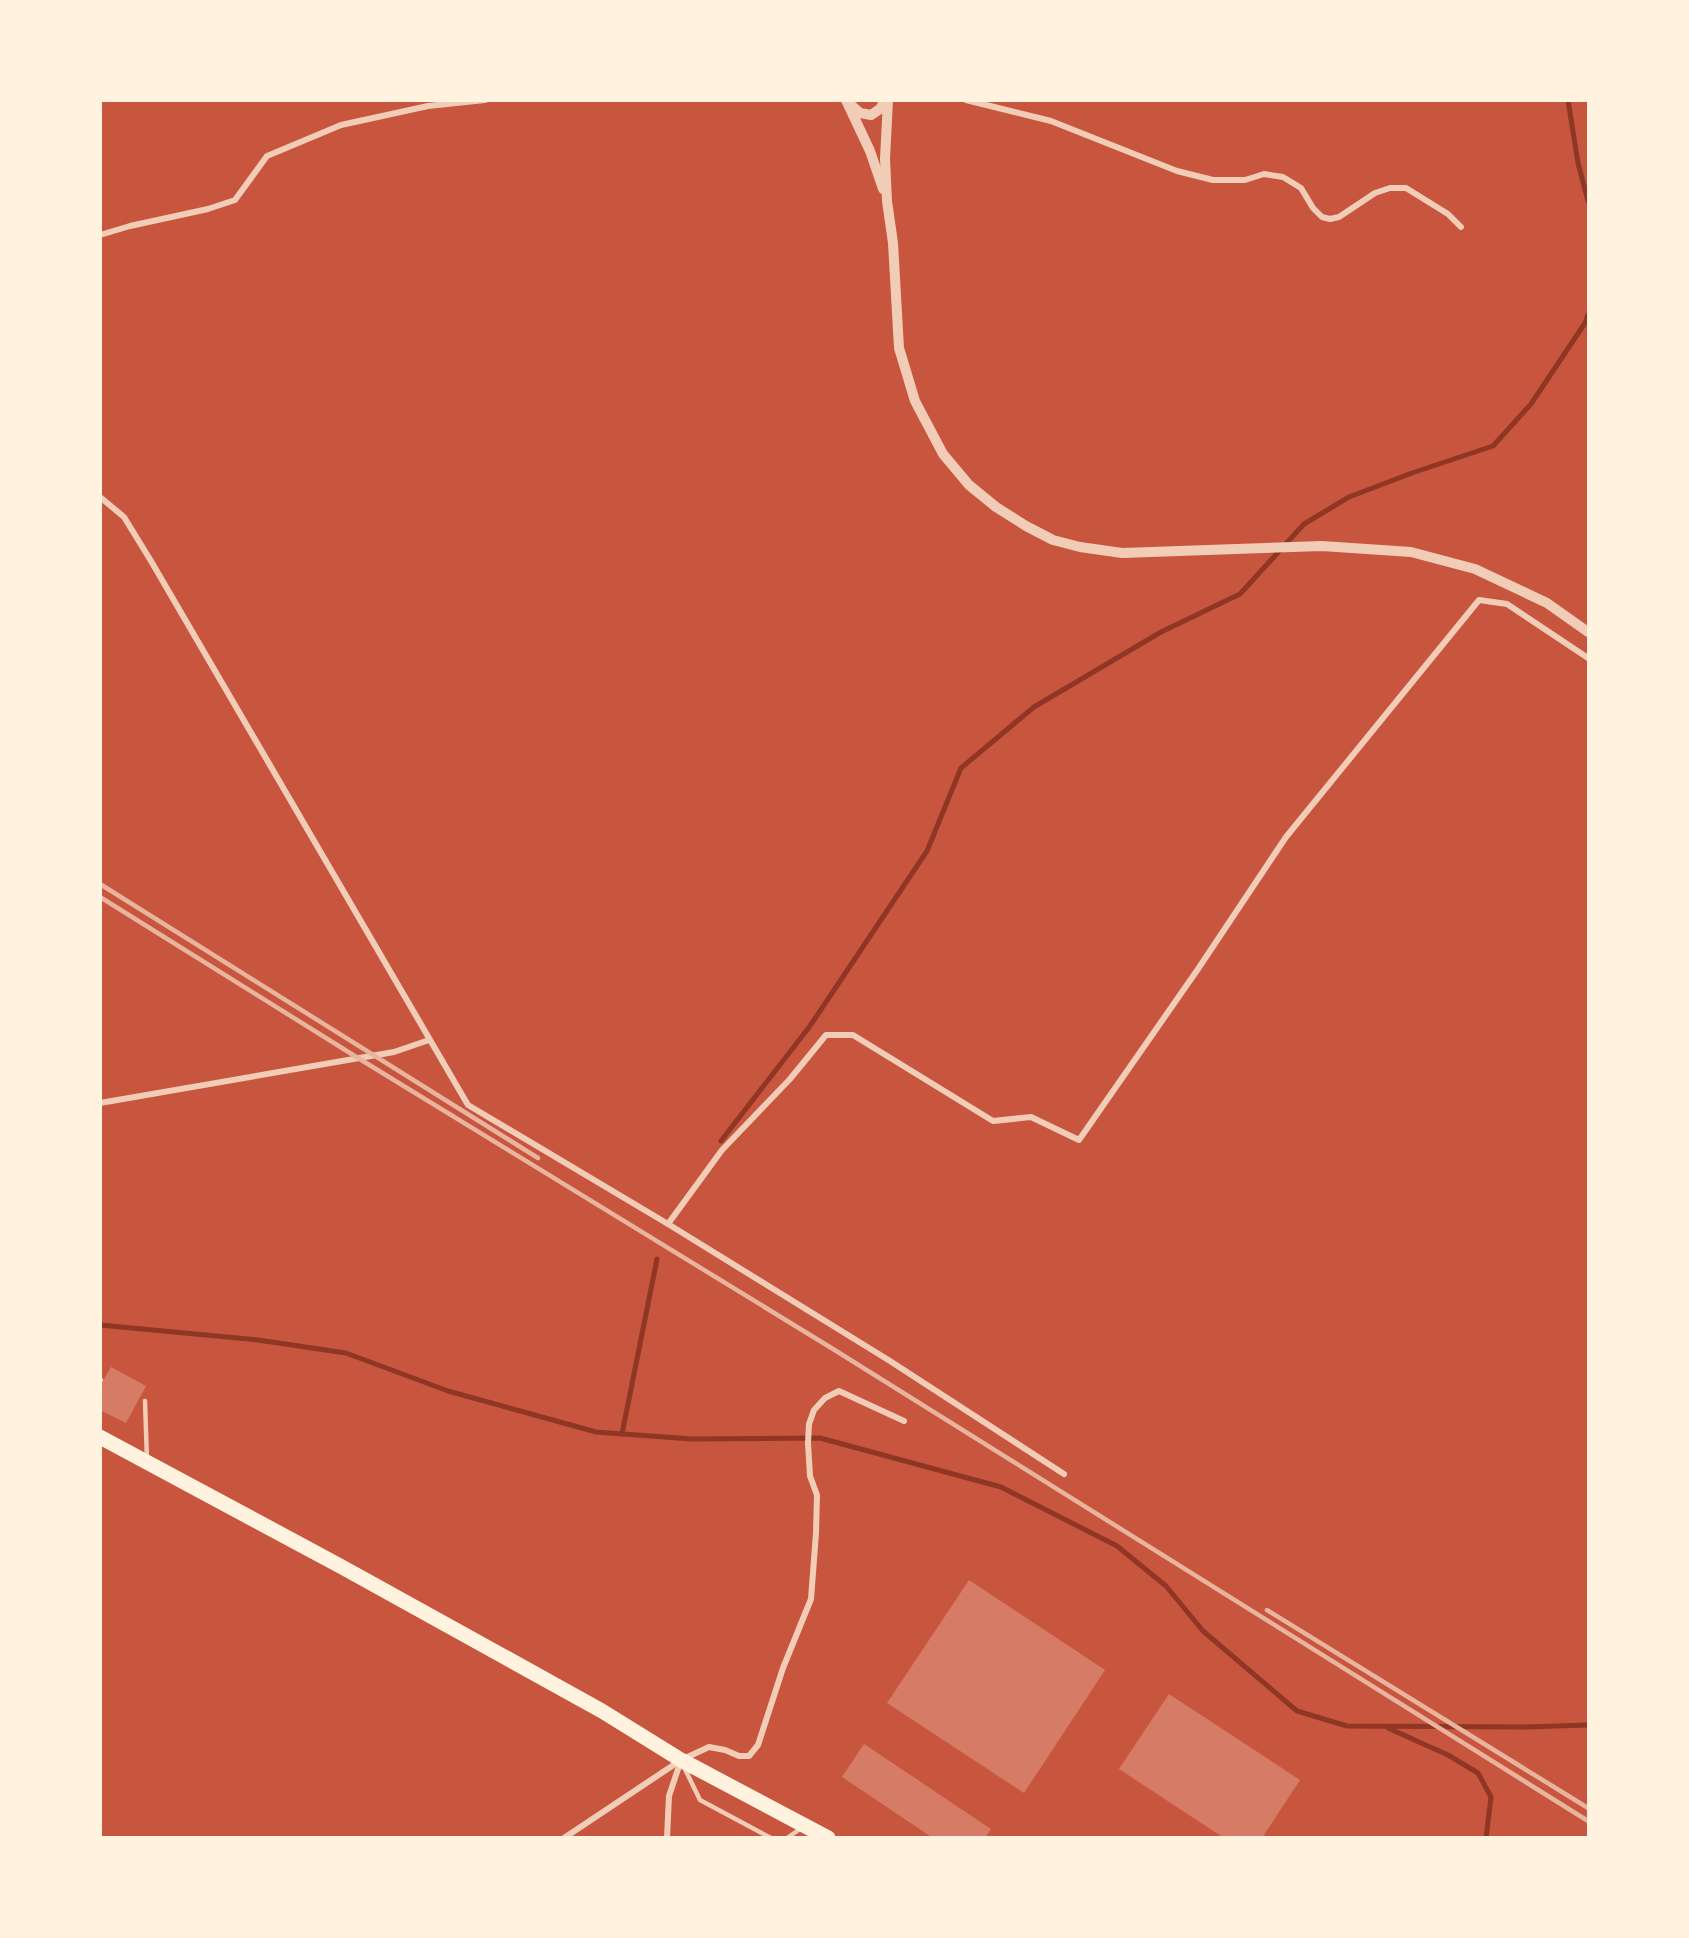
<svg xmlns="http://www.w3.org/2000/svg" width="1689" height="1938" font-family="'Asap Condensed',sans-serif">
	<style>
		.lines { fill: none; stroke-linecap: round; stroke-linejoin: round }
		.stream { stroke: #8f3625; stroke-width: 5 }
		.building { fill: #d67c66 }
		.service { stroke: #f1ccb7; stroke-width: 4.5 }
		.minor { stroke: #f1ccb7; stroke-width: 6 }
		.tertiary { stroke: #f1ccb7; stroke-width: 10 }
		.primary { stroke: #fff3e0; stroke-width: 15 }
		.rail { stroke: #e9b49f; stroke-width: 4.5 }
	</style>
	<rect width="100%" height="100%" fill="#c8553d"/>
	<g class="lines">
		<g class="stream">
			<polyline points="1568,100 1578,163 1588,201"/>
			<polyline points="721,1141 810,1026 927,851 961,768 1034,707 1161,632 1240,594 1304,524 1349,497 1412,473 1493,446 1531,404 1585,323 1588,315"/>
			<polyline points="100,1325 258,1340 346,1353 448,1391 596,1432 692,1439 820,1438 1001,1487 1117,1546 1166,1586 1203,1631 1297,1711 1347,1726 1525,1727 1588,1725"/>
			<polyline points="622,1434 657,1259"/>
			<polyline points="1388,1728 1448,1755 1478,1773 1491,1797 1486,1838"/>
		</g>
	</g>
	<g class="building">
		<polygon points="111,1367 146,1386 126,1423 100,1410 100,1386"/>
		<polygon points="969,1580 1105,1670 1024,1793 887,1703"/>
		<polygon points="1169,1694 1300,1780 1262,1838 1224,1838 1119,1769"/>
		<polygon points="864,1744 991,1829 985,1838 933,1838 842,1777"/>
	</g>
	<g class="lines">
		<g class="service">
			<polyline points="100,1380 101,1380"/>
			<polyline points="145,1401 147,1460"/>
			<polyline points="684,1767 700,1800 771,1838"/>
			<polyline points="787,1838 803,1827"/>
		</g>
		<g class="minor">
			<polyline points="966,100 1051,121 1177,171 1213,180 1245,180 1264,174 1283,177 1301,188 1313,208 1322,217 1330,219 1339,217 1375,193 1390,188 1406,188 1448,214 1461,227"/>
			<polyline points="100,235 130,226 208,209 235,200 267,156 341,125 428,106 485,100"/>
			<polyline points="100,497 124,517 151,561 468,1105 668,1224 890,1361 1064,1474"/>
			<polyline points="100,1103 394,1052 429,1040"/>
			<polyline points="668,1224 722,1150 790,1079 826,1035 853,1035 993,1121 1031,1117 1079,1140 1198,969 1286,837 1479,600 1507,604 1588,658"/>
			<polyline points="564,1838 681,1760 709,1747 725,1750 739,1756 749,1756 758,1745 783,1668 811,1599 816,1533 817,1495 810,1476 808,1443 809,1424 814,1410 825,1398 839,1391 904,1421"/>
			<polyline points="667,1838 669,1796 681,1760"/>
		</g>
		<g class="tertiary">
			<polyline points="846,100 870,151 883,189"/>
			<polyline points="888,100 885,159 887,201 893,243 899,348 915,401 943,454 969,485 996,507 1026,526 1053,540 1080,547 1122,553 1322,546 1411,552 1475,569 1547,603 1588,632"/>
			<polyline points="851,105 860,113 871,115 880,109 885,100"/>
		</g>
		<polyline class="primary" points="100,1437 342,1567 602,1711 681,1760 828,1838"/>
		<g class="rail">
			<polyline points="100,884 538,1158"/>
			<polyline points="100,897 358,1058 833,1349 1588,1821"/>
			<polyline points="1267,1610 1588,1808"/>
		</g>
	</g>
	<rect width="1689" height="1938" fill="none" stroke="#fff3e0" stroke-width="204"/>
</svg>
